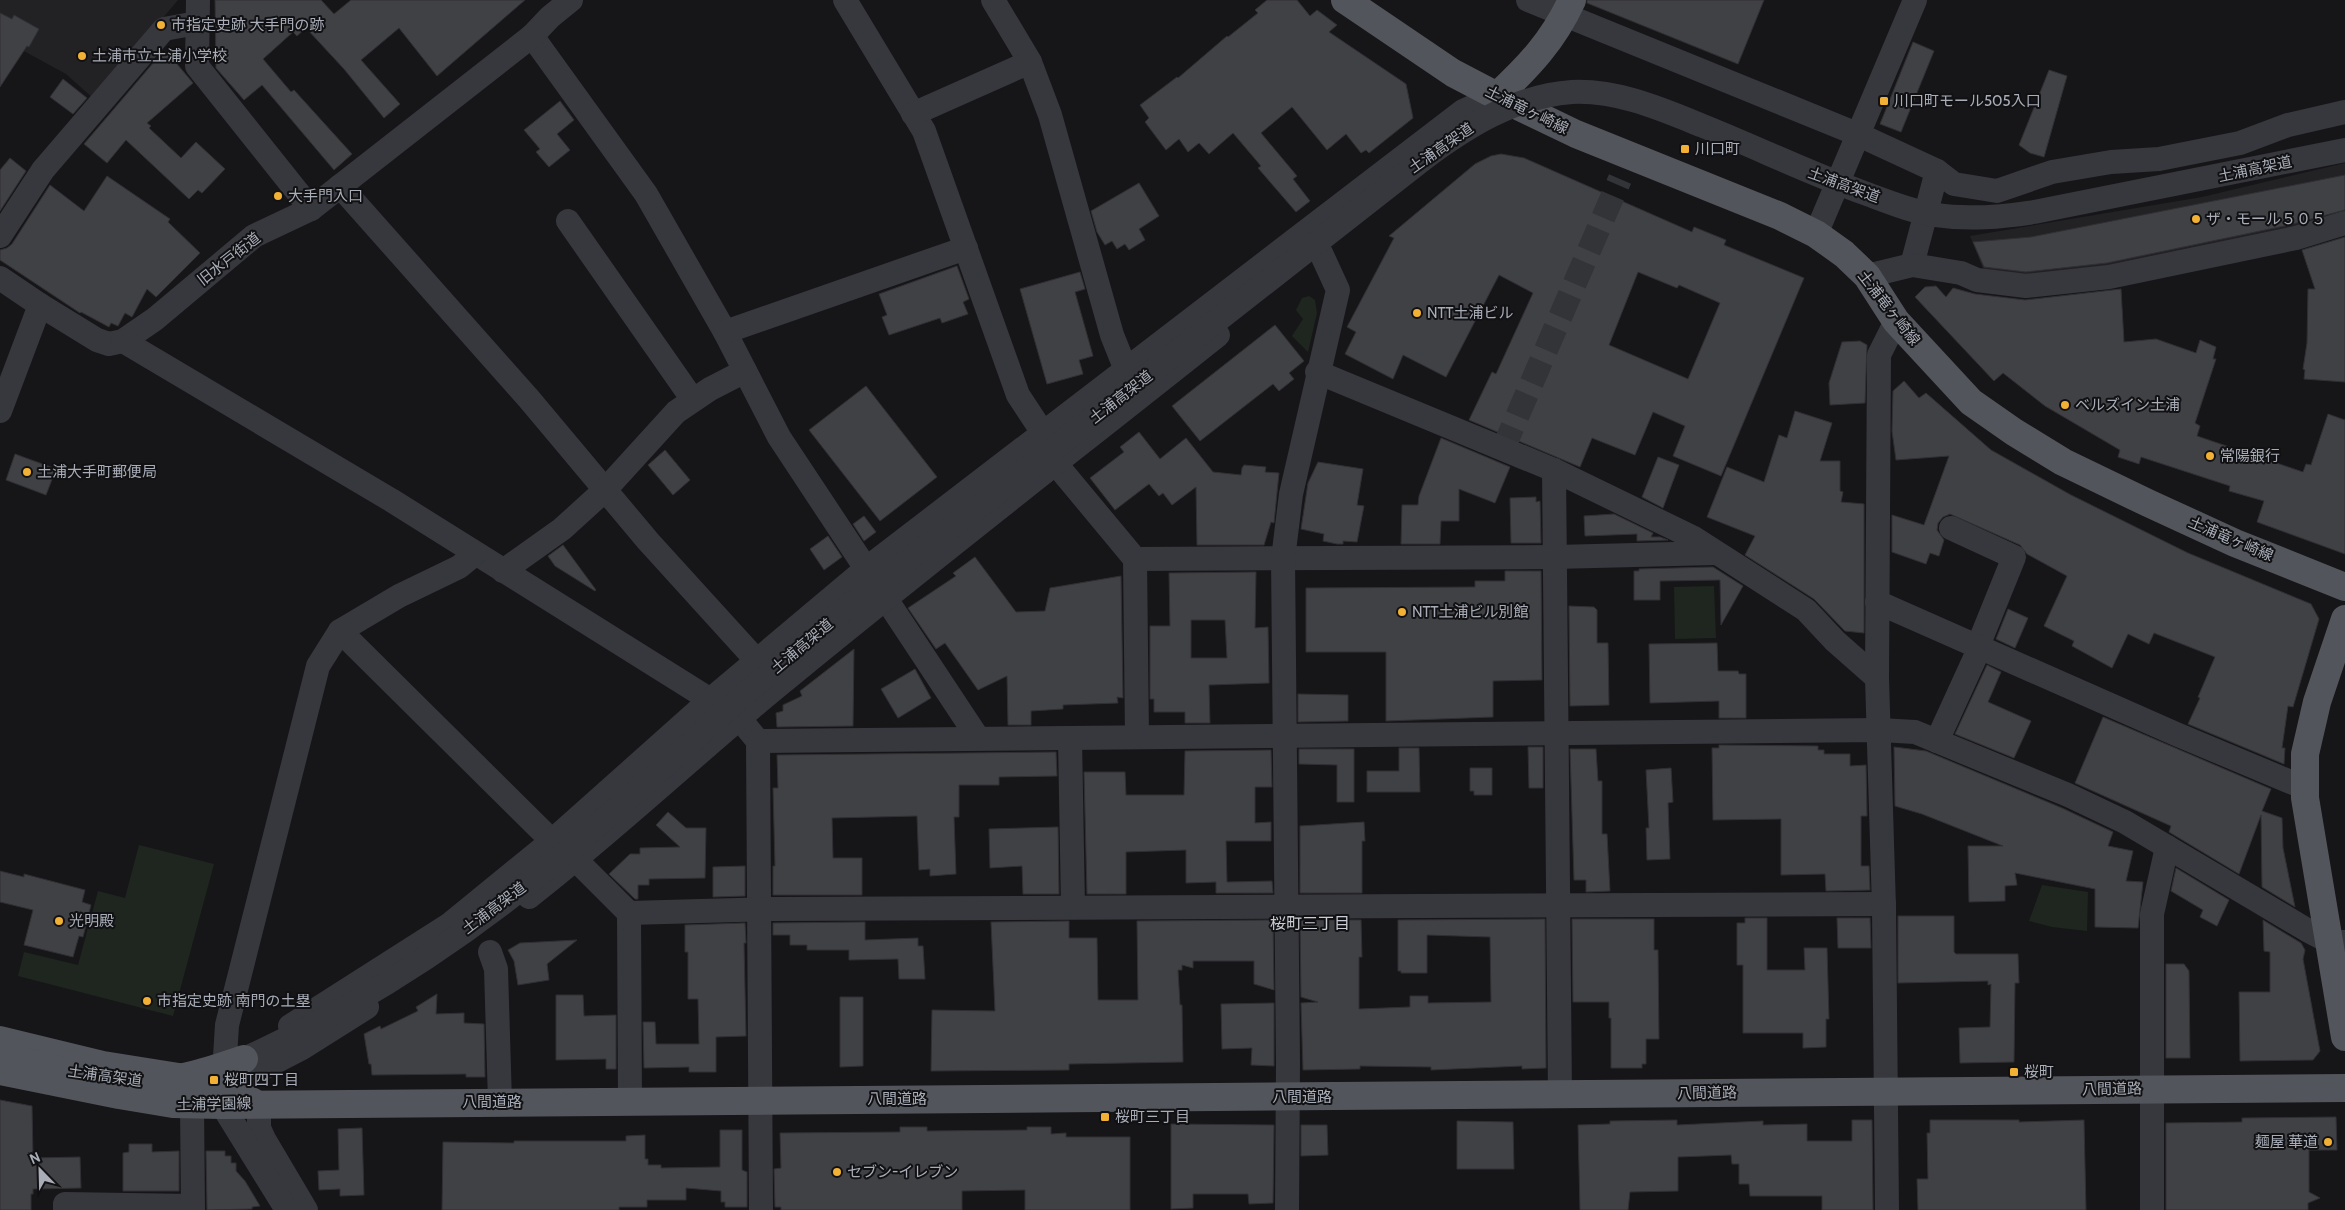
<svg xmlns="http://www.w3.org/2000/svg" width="2345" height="1210" font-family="Cabin,'Noto Sans JP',sans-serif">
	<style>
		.built { fill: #222225 }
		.green { fill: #1e261f }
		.building { fill: #404145; stroke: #303034; fill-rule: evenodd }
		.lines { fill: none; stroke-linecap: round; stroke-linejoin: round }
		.minor-tunnel { stroke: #333438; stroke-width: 24; stroke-dasharray: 24 12; stroke-linecap: butt }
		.minor { stroke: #37383d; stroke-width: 24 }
		.major { stroke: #53555c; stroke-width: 28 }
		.minor-bridge { stroke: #37383d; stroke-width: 24 }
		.major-bridge { stroke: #53555c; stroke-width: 28 }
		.poi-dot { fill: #f2b134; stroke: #111113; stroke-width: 2 }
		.labels { text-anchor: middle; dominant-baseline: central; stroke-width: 4; stroke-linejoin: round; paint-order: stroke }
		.poi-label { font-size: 15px; fill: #a8adb8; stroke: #111113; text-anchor: start }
		.street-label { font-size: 15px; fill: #a8adb8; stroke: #111113 }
		.neighbourhood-label { font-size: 16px; fill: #c9ccd4; stroke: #111113 }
	</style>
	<rect width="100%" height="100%" fill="#161618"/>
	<g class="built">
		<polygon points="0,0 178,0 94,99 66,74 0,38"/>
		<polygon points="2345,163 2345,212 2301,226 2154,260 2028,275 1984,271 1970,236 2202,197"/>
	</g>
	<g class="green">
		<polygon points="1309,296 1315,300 1317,313 1308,352 1292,336 1303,319 1296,310 1302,298"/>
		<polygon points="1714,586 1716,638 1675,639 1674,587"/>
		<polygon points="139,845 214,864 173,1016 18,976 24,952 78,965 98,891 125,898"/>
		<polygon points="2042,885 2088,892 2087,931 2052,927 2029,921"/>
	</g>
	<g class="building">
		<polygon points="215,0 321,0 334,14 351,0 525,0 437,76 399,28 361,60 400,104 384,118 344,69 306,28 297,36 293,32 263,59 291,92 294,90 352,154 334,170 262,85 244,100 216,68"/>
		<polygon points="1267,0 1297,0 1310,16 1317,10 1337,25 1329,32 1406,84 1413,118 1369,153 1366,150 1361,153 1346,134 1327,150 1292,107 1261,133 1297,176 1293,179 1310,201 1296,212 1258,168 1261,166 1233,133 1209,154 1199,143 1188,152 1179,139 1166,150 1145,122 1149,118 1140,105 1177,77 1178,78 1227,36 1228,37 1258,13 1255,10"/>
		<polygon points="1587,0 1764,0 1738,64 1587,3"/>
		<polygon points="0,13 12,19 14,15 39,29 29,47 27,46 0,87"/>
		<polygon points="1913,42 1934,51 1901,132 1880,124"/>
		<polygon points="166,51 193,83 147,123 151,126 149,128 181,158 196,142 225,169 202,193 198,190 189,199 126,140 107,163 84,144 154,62"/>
		<polygon points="2049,70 2067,76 2044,157 2030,153 2019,145"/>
		<polygon points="63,79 87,98 73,114 50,97"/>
		<polygon points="560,101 574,120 557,134 570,150 549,167 536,152 540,149 524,130"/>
		<path d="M1501,154L1524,158L1692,232L1694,227L1726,240L1724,245L1804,278L1721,476L1673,456L1685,426L1653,412L1635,455L1592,438L1580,467L1469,420L1492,372L1496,374L1533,293L1499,275L1446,377L1403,355L1393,379L1345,354L1356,332L1347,327L1394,238L1389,236L1475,164L1491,156ZM1638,272L1677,288L1679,285L1720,303L1688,379L1609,345Z"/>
		<polygon points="10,158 26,171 0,211 0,170"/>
		<polygon points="2345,175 2345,210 2289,225 2107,263 2026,272 1984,267 1973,242 2031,237"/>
		<polygon points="107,176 170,219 168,222 200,253 156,297 147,289 132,317 125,313 118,326 111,323 109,327 81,312 80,313 0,260 0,250 7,248 12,244 50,185 84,211"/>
		<polygon points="1139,183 1159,216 1139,229 1145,240 1129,250 1125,244 1117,249 1112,241 1105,245 1097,232 1091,211"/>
		<polygon points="2345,237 2345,382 2304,379 2305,370 2303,369 2307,343 2308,289 2315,289 2302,250"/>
		<polygon points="957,266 969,299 963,302 968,314 942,323 940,318 889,335 882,317 887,315 879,294"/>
		<polygon points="1080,272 1085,289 1075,292 1093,356 1079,360 1083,374 1047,384 1020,289"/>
		<polygon points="1936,286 1946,297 1953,288 1975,294 2025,300 2121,289 2124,342 2156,339 2196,353 2200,340 2216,347 2213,359 2216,359 2195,423 2200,426 2197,436 2303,472 2306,464 2311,465 2328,414 2345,420 2345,554 2257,522 2264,501 2229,491 2230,486 2141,457 2139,464 2118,457 2120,450 2045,406 2003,373 1994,381 1915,297 1925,287"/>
		<polygon points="1275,325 1304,361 1289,373 1294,379 1279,391 1273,384 1200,441 1172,406"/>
		<polygon points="1860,341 1867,345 1865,403 1830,405 1829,383 1842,342"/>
		<polygon points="1904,381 1919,398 1926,393 1991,450 2071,495 2188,553 2311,604 2319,619 2293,707 2288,706 2282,748 2285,748 2284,764 2188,724 2200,698 2198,697 2215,657 2154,633 2149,644 2128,634 2112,668 2072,646 2074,641 2044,626 2067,576 2027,554 2020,545 1950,514 1943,517 1938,523 1937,530 1944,540 1939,556 1930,553 1926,564 1892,552 1892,515 1924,525 1949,456 1896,460 1892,431 1893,391"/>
		<polygon points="866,386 937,477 880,521 809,430"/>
		<polygon points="1795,411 1832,423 1820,461 1840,461 1840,491 1843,492 1841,502 1864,504 1864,633 1845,631 1814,599 1745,555 1755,536 1707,517 1727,467 1764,482 1779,435 1787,438"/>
		<polygon points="1139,432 1160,459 1186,438 1213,472 1241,475 1242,468 1244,465 1266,467 1265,472 1279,473 1274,523 1271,522 1264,545 1197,545 1196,487 1172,505 1163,493 1159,496 1149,484 1115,510 1090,478 1124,452 1120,447"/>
		<polygon points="1441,438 1510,467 1495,503 1459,489 1459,521 1441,521 1440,544 1401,544 1402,505 1418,505 1419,496"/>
		<polygon points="665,450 690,480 673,495 648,465"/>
		<polygon points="15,454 56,469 46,495 6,480"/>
		<polygon points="1658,457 1679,465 1663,508 1642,497"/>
		<polygon points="1318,462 1363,469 1357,505 1364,506 1357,542 1343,541 1343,544 1337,544 1323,541 1324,534 1301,529 1308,483"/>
		<polygon points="1536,497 1536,502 1540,501 1541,543 1511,543 1510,498"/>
		<polygon points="1614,514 1653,533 1651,537 1660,537 1668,540 1637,541 1637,534 1585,536 1584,516"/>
		<polygon points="864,516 876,532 864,541 853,524"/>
		<polygon points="828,536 842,557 824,570 810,549"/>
		<polygon points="563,545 596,590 595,591 555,566 548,556"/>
		<polygon points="975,557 1016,612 1045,611 1050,588 1121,576 1123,698 1117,697 1118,703 1063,705 1063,709 1031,711 1031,725 1008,725 1007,676 978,690 945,643 936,649 908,608 956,576 953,573"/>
		<polygon points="1713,567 1743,586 1721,625 1720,580 1660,581 1660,600 1634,600 1634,571 1639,571 1639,569"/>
		<polygon points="1505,571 1541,571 1542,680 1493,681 1493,717 1386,721 1386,652 1306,652 1306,588 1475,587 1475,581 1505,581"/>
		<path d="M1256,572L1255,628L1268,627L1269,683L1209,685L1210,723H1185V712H1154V699H1150V626H1170L1169,573ZM1191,620H1225L1227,658H1191Z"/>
		<polygon points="1569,606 1594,607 1597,610 1597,643 1608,643 1609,705 1570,706"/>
		<polygon points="2008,609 2028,618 2015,648 1996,639"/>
		<polygon points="1717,643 1718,671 1738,671 1739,674 1746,674 1746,718 1719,718 1719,701 1650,703 1649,644"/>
		<polygon points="854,649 853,726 777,727 776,713 783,711 783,705 802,696 800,691"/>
		<polygon points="1987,665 2001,672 1988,702 2031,721 2014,758 1955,734"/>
		<polygon points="915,669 931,698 898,718 881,689"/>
		<polygon points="1298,694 1348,695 1348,721 1298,722"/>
		<polygon points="2103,717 2271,789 2262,811 2282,818 2283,848 2295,907 2262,887 2261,815 2239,874 2169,832 2171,826 2075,783"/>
		<polygon points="1719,745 1818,746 1818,750 1824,750 1824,754 1850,754 1850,766 1866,765 1867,816 1861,816 1861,866 1869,866 1870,890 1826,891 1825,874 1781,875 1781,819 1713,820 1712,748 1719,748"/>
		<polygon points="1528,747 1543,747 1543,788 1529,788"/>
		<polygon points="1894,747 1926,751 2062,808 2113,832 2108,846 2133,851 2126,881 2143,882 2138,928 2095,927 2095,889 2015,873 2017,885 2005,886 2005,901 1969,902 1968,846 2003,846 1922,814 1895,806"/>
		<polygon points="1399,748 1419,748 1420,792 1367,792 1367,771 1399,771"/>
		<polygon points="1299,749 1354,749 1354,802 1337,802 1337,765 1299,764"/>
		<polygon points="1570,749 1596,749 1598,781 1602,781 1602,834 1607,834 1610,891 1586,892 1586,880 1574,880"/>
		<polygon points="1271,750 1272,787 1255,787 1255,823 1271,822 1271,841 1226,841 1227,882 1272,881 1273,893 1216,893 1216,882 1186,883 1186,850 1126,852 1126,894 1087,894 1084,772 1125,772 1126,795 1184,795 1185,751"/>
		<polygon points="1056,752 1057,776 999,777 999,785 959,785 959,817 954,817 956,874 930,876 930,869 919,870 917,816 832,818 833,858 862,858 862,895 773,895 773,866 775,866 773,788 778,788 777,755"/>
		<polygon points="1470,768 1492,768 1492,795 1474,795 1474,791 1470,791"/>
		<polygon points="1671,768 1673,802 1668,803 1670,859 1647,860 1646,828 1649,828 1646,770"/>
		<polygon points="668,812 686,828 706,828 705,878 649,879 649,885 638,885 638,899 635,899 609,874 630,854 640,854 640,848 680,847 656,825"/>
		<polygon points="1364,822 1365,841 1362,841 1362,893 1300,893 1300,826"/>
		<polygon points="1058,827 1059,894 1023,894 1022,866 990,868 989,829"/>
		<polygon points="745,866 745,896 713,897 713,867"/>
		<polygon points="2176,868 2229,900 2217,926 2200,917 2203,910 2171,891"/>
		<polygon points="0,871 24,877 24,874 85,890 82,902 91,905 83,937 79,936 73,957 24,945 33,910 0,902"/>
		<polygon points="1898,916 1954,916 1954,952 1956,954 2018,954 2019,983 2015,983 2014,1062 1960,1063 1959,1028 1990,1027 1991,984 1988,985 1988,981 1898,983"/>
		<polygon points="1745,918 1767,918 1767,970 1805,970 1804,948 1827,948 1829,1019 1826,1019 1826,1047 1803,1048 1803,1033 1743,1033 1743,965 1737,965 1737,923 1745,923"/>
		<polygon points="1837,918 1870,918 1871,948 1838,948"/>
		<polygon points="1545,919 1546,1068 1522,1069 1522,1066 1431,1070 1431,1067 1360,1066 1360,1069 1303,1070 1301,1003 1318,1002 1301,997 1300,920 1361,920 1362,957 1359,957 1359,1009 1410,1007 1410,996 1428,996 1428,1003 1491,1002 1490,937 1427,935 1427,973 1401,973 1401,971 1398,971 1398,920"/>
		<polygon points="1572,919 1654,919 1654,950 1658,950 1659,1039 1646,1039 1646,1064 1642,1064 1642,1068 1611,1068 1611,1018 1609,1018 1609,1002 1573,1002"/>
		<polygon points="1273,920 1274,990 1254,984 1254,961 1193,961 1193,968 1182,965 1182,970 1178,970 1180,1005 1182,1005 1183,1062 1069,1064 1069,1070 931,1071 932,1010 995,1011 991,922 1069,921 1069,938 1097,938 1098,1000 1138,1000 1137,921"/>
		<polygon points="2263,920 2301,943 2305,950 2303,959 2320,1051 2313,1060 2240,1061 2239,992 2270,992 2270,952 2264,951"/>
		<polygon points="865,922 865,940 918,938 918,946 923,946 925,979 899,979 898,959 849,960 849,950 807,950 807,945 790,945 790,935 773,935 773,923"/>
		<polygon points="745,923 746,943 744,943 746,1036 716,1037 716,1072 689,1072 689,1067 644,1068 643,1022 655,1022 656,1044 699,1044 698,999 688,999 688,952 685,952 685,925"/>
		<polygon points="577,940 547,964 549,980 518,985 514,961 508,950 520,943"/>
		<polygon points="2166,964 2184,964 2189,971 2190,1058 2166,1058"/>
		<polygon points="437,994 436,1014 464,1013 464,1023 484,1024 485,1077 466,1077 466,1074 372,1075 371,1064 369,1064 364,1034 380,1026 381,1029 418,1011 416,1007"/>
		<polygon points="556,995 583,995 584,1016 616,1015 616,1069 606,1069 606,1059 556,1060"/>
		<polygon points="840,997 863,997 863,1066 840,1067"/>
		<polygon points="1274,1003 1274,1066 1251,1065 1252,1048 1222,1049 1221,1004"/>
		<polygon points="0,1100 32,1106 33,1158 80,1157 81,1188 33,1189 33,1194 31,1194 31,1210 0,1210"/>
		<polygon points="2336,1117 2337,1150 2309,1150 2309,1192 2320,1198 2308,1203 2308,1210 2166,1210 2166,1123 2242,1122 2242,1118"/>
		<polygon points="1677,1120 1677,1125 1763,1121 1763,1125 1807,1124 1807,1141 1852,1141 1852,1120 1872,1120 1873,1210 1822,1210 1822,1196 1750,1196 1749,1184 1739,1184 1739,1164 1732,1164 1731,1155 1678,1157 1678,1191 1630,1192 1628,1210 1580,1210 1578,1125 1610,1124 1610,1121"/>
		<polygon points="1930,1120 2019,1120 2019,1122 2084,1120 2086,1210 1918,1210 1917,1179 1928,1179 1927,1133 1930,1133"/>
		<polygon points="1457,1121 1513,1122 1514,1169 1457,1169"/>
		<polygon points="1171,1124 1274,1125 1273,1203 1249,1204 1248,1194 1193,1194 1193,1208 1171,1209"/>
		<polygon points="1301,1125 1327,1125 1328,1155 1301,1156"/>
		<polygon points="900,1127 927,1127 927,1131 1027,1130 1027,1127 1051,1127 1051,1134 1066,1133 1066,1137 1130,1137 1130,1210 1025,1210 1025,1190 962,1191 962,1210 781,1210 781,1207 775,1207 774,1169 781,1168 780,1133 900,1132"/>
		<polygon points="362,1128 364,1195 340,1196 340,1189 319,1190 318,1171 339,1170 338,1129"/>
		<polygon points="720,1130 742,1130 742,1170 747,1172 747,1207 725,1207 725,1202 721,1202 721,1191 686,1188 686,1200 647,1200 647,1207 619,1207 619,1210 442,1210 443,1142 514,1143 514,1141 626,1141 626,1136 645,1135 645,1159 648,1159 648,1165 661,1165 661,1168 720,1167"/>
		<polygon points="129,1144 152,1144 152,1152 179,1151 179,1191 123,1191 123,1153 129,1152"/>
		<polygon points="206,1151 225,1151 225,1156 231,1156 231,1163 236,1163 236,1171 245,1181 260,1206 252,1207 252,1209 207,1210"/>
	</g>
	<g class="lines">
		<polyline class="minor-tunnel" points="1503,449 1620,179"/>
		<g class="minor">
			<polyline points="198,0 197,66 311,209"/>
			<polyline points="845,0 924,131 1018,395 1043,433 1056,464 1135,559 1137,737"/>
			<polyline points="993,0 1030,62 1050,115 1112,335 1126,370"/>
			<polyline points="1528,0 1857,134 1937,171 1954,184 1997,191 2052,172 2111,162 2159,159 2240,143 2288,125 2345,112"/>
			<polyline points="532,36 646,194 725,332 779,437 978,738"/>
			<polyline points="913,114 1030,62"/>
			<polyline points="340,186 529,399 648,541 757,661"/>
			<polyline points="568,221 693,400"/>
			<polyline points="1816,234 1915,0"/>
			<polyline points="0,236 43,170 164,29 197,23"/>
			<polyline points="1912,265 1937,171"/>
			<polyline points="1867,276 1912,265 1961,273 1977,280 2026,286 2109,277 2296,238 2345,223"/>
			<polyline points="0,278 40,305 97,340 109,344 123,341 155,319 254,236 311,209 532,36 550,17 571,0"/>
			<polyline points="725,332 966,248"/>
			<polyline points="123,341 391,500 685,684 739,718 758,741 1880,730 1915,732 2068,795 2125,822 2307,930 2330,942 2345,942"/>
			<polyline points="1317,372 1554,470 1694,538 1806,610 1835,641 1877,678"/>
			<polyline points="0,411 40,305"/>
			<polyline points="1554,470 1560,1095"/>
			<polyline points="1951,528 2014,557 1978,646"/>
			<polyline points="1135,559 1555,557 1715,553"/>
			<polyline points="503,571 562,529 605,490 676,412 710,389 745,371"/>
			<polyline points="1877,602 2176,734 2305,788"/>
			<polyline points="340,631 543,832"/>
			<polyline points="1070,738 1073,907"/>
			<polyline points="758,741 761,1210"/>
			<polyline points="1937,741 1980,647"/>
			<polyline points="576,860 629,913 769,909 1884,904"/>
			<path d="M529,897C615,830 694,755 778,686C922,567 1071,452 1218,335"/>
			<polyline points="629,913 630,1101"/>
			<polyline points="490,952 496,969 500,1102"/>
			<polyline points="290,1026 450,924 553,840 710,700 867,568 1463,111 1497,96"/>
			<polyline points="259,1104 259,1128 264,1139 306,1210"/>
			<polyline points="65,1210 65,1204 192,1206"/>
			<polyline points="193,1210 192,1105 302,1048 367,1007"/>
			<polyline points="287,1210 222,1105 227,1025 318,666 340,631 399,596 459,567 475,554"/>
			<polyline points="1287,1210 1288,1064 1283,559 1291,494 1338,290 1321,253"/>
			<polyline points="1887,1210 1884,908 1877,678 1879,355 1896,321"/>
			<polyline points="2152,1210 2152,914 2167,847"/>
		</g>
		<g class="major">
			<polyline points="1345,0 1453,73 1497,96 1576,134 1780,216 1816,234 1844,254 1867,276 1896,321 1971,402 2014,432 2063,462 2148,503 2235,543 2345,587"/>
			<path d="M1497,96C1529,66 1553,41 1572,0"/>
			<polyline points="2345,619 2317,702 2305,754 2305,798 2345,1037"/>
			<polyline points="0,1040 103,1065 210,1082 253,1102"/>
			<polyline points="0,1071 119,1095 173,1104 222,1105 2345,1088"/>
		</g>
		<path class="minor-bridge" d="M244,1059C356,1008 464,938 558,859C655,778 746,689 845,609C913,555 984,504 1052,450C1176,354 1299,257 1422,160C1466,127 1515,96 1572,92C1618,90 1661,109 1703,126C1758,148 1811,174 1867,194C1889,202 1913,212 1936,215C1969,220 2001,217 2034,212L2345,150"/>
		<path class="major-bridge" d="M0,1055C48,1067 101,1085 151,1082C183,1080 214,1069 244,1059"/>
	</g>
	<g class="poi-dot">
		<circle cx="161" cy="25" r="5"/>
		<circle cx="82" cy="56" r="5"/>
		<rect x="1879" y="96" width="10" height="10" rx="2.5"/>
		<rect x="1680" y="144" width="10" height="10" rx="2.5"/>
		<circle cx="278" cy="196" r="5"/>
		<circle cx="2196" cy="219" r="5"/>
		<circle cx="1417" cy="313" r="5"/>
		<circle cx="2065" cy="405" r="5"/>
		<circle cx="2210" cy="456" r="5"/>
		<circle cx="27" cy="472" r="5"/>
		<circle cx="1402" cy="612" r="5"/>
		<circle cx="59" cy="921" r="5"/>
		<circle cx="147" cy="1001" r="5"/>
		<rect x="2009" y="1067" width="10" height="10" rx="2.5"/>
		<rect x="209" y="1075" width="10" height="10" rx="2.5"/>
		<rect x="1100" y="1112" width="10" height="10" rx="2.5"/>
		<circle cx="2328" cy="1142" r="5"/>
		<circle cx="837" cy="1172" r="5"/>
	</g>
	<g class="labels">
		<g class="poi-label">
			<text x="171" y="25">市指定史跡 大手門の跡</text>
			<text x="92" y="56">土浦市立土浦小学校</text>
			<text x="1894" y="101">川口町モール505入口</text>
			<text x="1695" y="149">川口町</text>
			<text x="288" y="196">大手門入口</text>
			<text x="2206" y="219">ザ・モール５０５</text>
			<text x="1427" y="313">NTT土浦ビル</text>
			<text x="2075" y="405">ベルズイン土浦</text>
			<text x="2220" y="456">常陽銀行</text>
			<text x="37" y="472">土浦大手町郵便局</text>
			<text x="1412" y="612">NTT土浦ビル別館</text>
			<text x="69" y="921">光明殿</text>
			<text x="157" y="1001">市指定史跡 南門の土塁</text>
			<text x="2024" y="1072">桜町</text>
			<text x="224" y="1080">桜町四丁目</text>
			<text x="1115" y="1117">桜町三丁目</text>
			<text x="2318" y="1142" text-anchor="end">麺屋 華道</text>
			<text x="847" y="1172">セブン-イレブン</text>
		</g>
		<g class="street-label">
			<text transform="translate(1527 110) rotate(26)">土浦竜ヶ崎線</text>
			<text transform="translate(1441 148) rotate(-35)">土浦高架道</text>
			<text transform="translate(2255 169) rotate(-12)">土浦高架道</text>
			<text transform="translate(1844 185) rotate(20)">土浦高架道</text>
			<text transform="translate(229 259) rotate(-38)">旧水戸街道</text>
			<text transform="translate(1889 308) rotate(52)">土浦竜ヶ崎線</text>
			<text transform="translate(1121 397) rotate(-38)">土浦高架道</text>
			<text transform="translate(2231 539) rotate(23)">土浦竜ヶ崎線</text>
			<text transform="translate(802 646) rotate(-40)">土浦高架道</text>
			<text transform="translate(494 908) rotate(-37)">土浦高架道</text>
			<text transform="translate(105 1076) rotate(8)">土浦高架道</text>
			<text transform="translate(2112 1089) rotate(-1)">八間道路</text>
			<text transform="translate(1707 1093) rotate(-1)">八間道路</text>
			<text x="1302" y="1097">八間道路</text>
			<text x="897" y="1099">八間道路</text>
			<text x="492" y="1102">八間道路</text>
			<text transform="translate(214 1104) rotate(-1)">土浦学園線</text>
		</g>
		<g class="neighbourhood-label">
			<text x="1310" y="923">桜町三丁目</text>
		</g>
	</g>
	<g transform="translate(40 1170) rotate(337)" stroke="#111113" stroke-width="4" paint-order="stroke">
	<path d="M0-4L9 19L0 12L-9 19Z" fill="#a8adb8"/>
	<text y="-8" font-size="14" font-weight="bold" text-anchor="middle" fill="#a8adb8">N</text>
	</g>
</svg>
